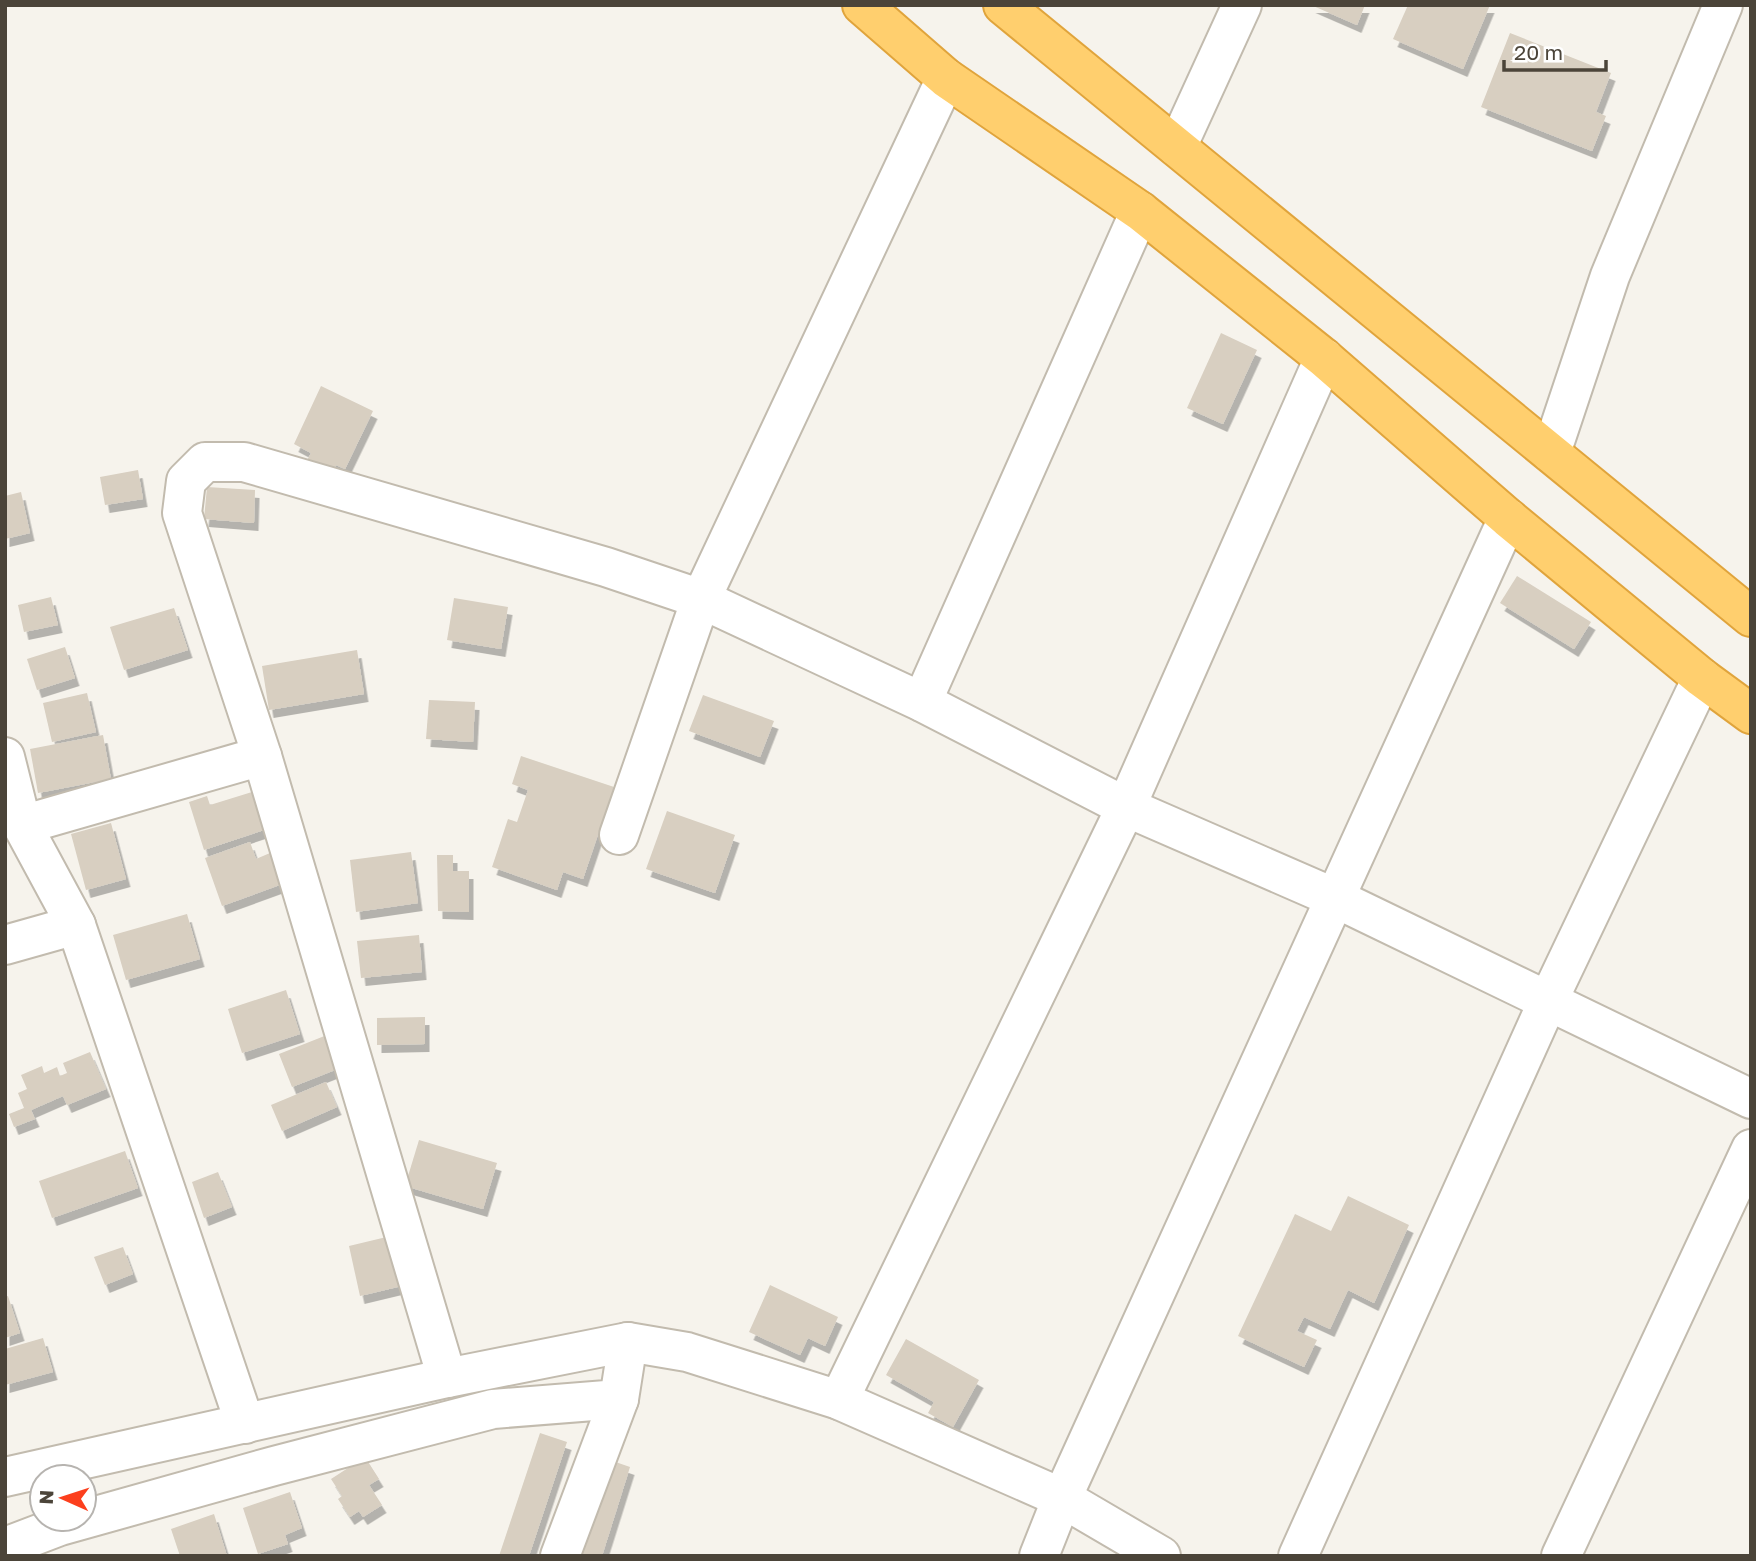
<svg xmlns="http://www.w3.org/2000/svg" width="1756" height="1561" font-family="'Golos Text',sans-serif">
	<style>
		.building { fill: #d8cfc1; filter: url(#shadow) }
		.lines { fill: none; stroke-linecap: round; stroke-linejoin: round }
		.minor-casing { stroke: #c2bbae; stroke-width: 42 }
		.highway-casing { stroke: #e0a43c; stroke-width: 42 }
		.minor { stroke: #fff; stroke-width: 38 }
		.highway { stroke: #ffcf6e; stroke-width: 38 }
	</style>
	<defs>
		<filter id="shadow"><feDropShadow dx="4.5" dy="8" stdDeviation="0" flood-color="#0004"/></filter>
	</defs>
	<rect width="100%" height="100%" fill="#f6f3ec"/>
	<g class="building">
		<polygon points="1311,5 1365,5 1357,25"/>
		<polygon points="1408,5 1490,5 1463,69 1393,39"/>
		<polygon points="1510,33 1611,73 1596,112 1606,116 1592,151 1481,107"/>
		<polygon points="1221,333 1257,350 1223,424 1187,408"/>
		<polygon points="321,386 373,411 345,469 336,465 329,480 303,468 311,453 294,444"/>
		<polygon points="138,470 143,499 105,505 100,477"/>
		<polygon points="207,487 255,490 254,523 204,519"/>
		<polygon points="21,492 30,533 5,539 5,496"/>
		<polygon points="1517,576 1591,622 1574,649 1500,603"/>
		<polygon points="51,597 58,625 24,632 18,605"/>
		<polygon points="454,598 508,607 501,649 447,640"/>
		<polygon points="174,608 188,650 124,670 110,627"/>
		<polygon points="65,647 75,678 37,690 27,659"/>
		<polygon points="357,650 364,694 269,710 262,666"/>
		<polygon points="87,693 96,732 52,742 43,703"/>
		<polygon points="703,695 774,721 760,757 689,731"/>
		<polygon points="429,700 475,702 473,742 426,739"/>
		<polygon points="103,735 111,779 38,793 30,749"/>
		<polygon points="521,756 614,787 583,879 563,872 557,890 492,867 508,819 517,822 528,790 512,784"/>
		<polygon points="252,792 264,830 204,850 189,802 207,796 210,805"/>
		<polygon points="667,811 735,835 715,893 646,869"/>
		<polygon points="111,823 126,879 86,890 71,834"/>
		<polygon points="250,842 256,859 277,850 288,882 222,906 205,858"/>
		<polygon points="411,852 418,903 356,912 350,860"/>
		<polygon points="437,855 453,855 453,871 469,871 469,912 438,911"/>
		<polygon points="187,914 200,959 126,980 113,935"/>
		<polygon points="419,935 422,972 361,978 357,941"/>
		<polygon points="286,990 300,1034 242,1053 228,1009"/>
		<polygon points="425,1017 425,1044 377,1045 377,1018"/>
		<polygon points="327,1035 340,1068 292,1087 279,1054"/>
		<polygon points="90,1052 106,1089 67,1105 63,1096 31,1110 35,1119 14,1127 9,1114 24,1108 18,1093 27,1089 21,1075 42,1066 44,1073 57,1067 60,1076 67,1073 63,1063"/>
		<polygon points="326,1082 337,1107 282,1131 271,1105"/>
		<polygon points="419,1140 497,1163 483,1209 405,1186"/>
		<polygon points="125,1151 138,1188 52,1218 39,1181"/>
		<polygon points="218,1172 232,1207 204,1218 192,1182"/>
		<polygon points="1348,1196 1409,1225 1374,1303 1348,1290 1330,1329 1304,1317 1297,1331 1317,1340 1304,1367 1238,1336 1295,1214 1331,1231"/>
		<polygon points="399,1234 410,1284 360,1296 349,1246"/>
		<polygon points="123,1247 133,1274 105,1285 94,1257"/>
		<polygon points="770,1285 838,1317 825,1346 808,1338 800,1355 749,1332"/>
		<polygon points="8,1296 20,1333 5,1338 5,1297"/>
		<polygon points="43,1338 53,1372 5,1385 5,1349"/>
		<polygon points="906,1339 979,1380 953,1427 928,1413 934,1402 886,1375"/>
		<polygon points="540,1433 567,1442 529,1556 499,1556"/>
		<polygon points="365,1457 379,1479 369,1485 382,1505 363,1517 359,1511 350,1517 338,1499 342,1496 331,1479"/>
		<polygon points="604,1458 630,1467 602,1556 573,1556"/>
		<polygon points="290,1492 302,1528 285,1535 288,1544 258,1554 243,1508"/>
		<polygon points="214,1514 227,1556 180,1556 171,1529"/>
	</g>
	<g class="lines">
		<g class="minor-casing">
			<g id="minor">
				<polyline points="1177,147 1242,5"/>
				<polyline points="1551,453 1610,276 1723,5"/>
				<polyline points="922,702 1140,211"/>
				<polyline points="5,757 22,825 76,925 245,1424"/>
				<polyline points="22,825 262,756"/>
				<polyline points="619,835 701,599 946,78"/>
				<polyline points="5,945 76,925"/>
				<polyline points="447,1378 262,756 182,513 186,481 205,462 244,462 606,567 701,599 922,702 1126,807 1335,898 1751,1099"/>
				<polyline points="839,1400 1126,807 1324,358"/>
				<polyline points="5,1477 447,1378 628,1342 687,1352 839,1400 1062,1498 1161,1556"/>
				<polyline points="5,1547 60,1526 274,1466 493,1409 619,1399 628,1342"/>
				<polyline points="560,1556 619,1399"/>
				<polyline points="1039,1556 1062,1498 1508,518"/>
				<polyline points="1298,1556 1548,1001 1702,678"/>
				<polyline points="1561,1556 1751,1149"/>
			</g>
		</g>
		<g class="highway-casing">
			<g id="highway">
				<polyline points="862,5 946,78 1140,211 1324,358 1508,518 1702,678 1751,714"/>
				<polyline points="1003,5 1751,617"/>
			</g>
		</g>
		<use href="#minor" class="minor"/>
		<use href="#highway" class="highway"/>
	</g>
	<rect width="1756" height="1561" fill="none" stroke="#4b4439" stroke-width="14"/>
	<g transform="translate(63 1498) rotate(273)"><circle r="33" fill="#ffffff" stroke="#b7b4b0" stroke-width="2"/>
	<path d="M0-5L12 26L0 18L-12 26Z" fill="#fc3f1d"/>
	<text y="-10" font-size="19" font-weight="bold" text-anchor="middle" fill="#4b4439">N</text>
	</g>
	<path d="M1504 60v10h102v-10" fill="none" stroke="#4b4439" stroke-width="3.5"/>
	<text x="1514" y="60" font-size="21" fill="#4b4439" stroke="#ffffff" stroke-width="5" paint-order="stroke">20 m</text>
</svg>
